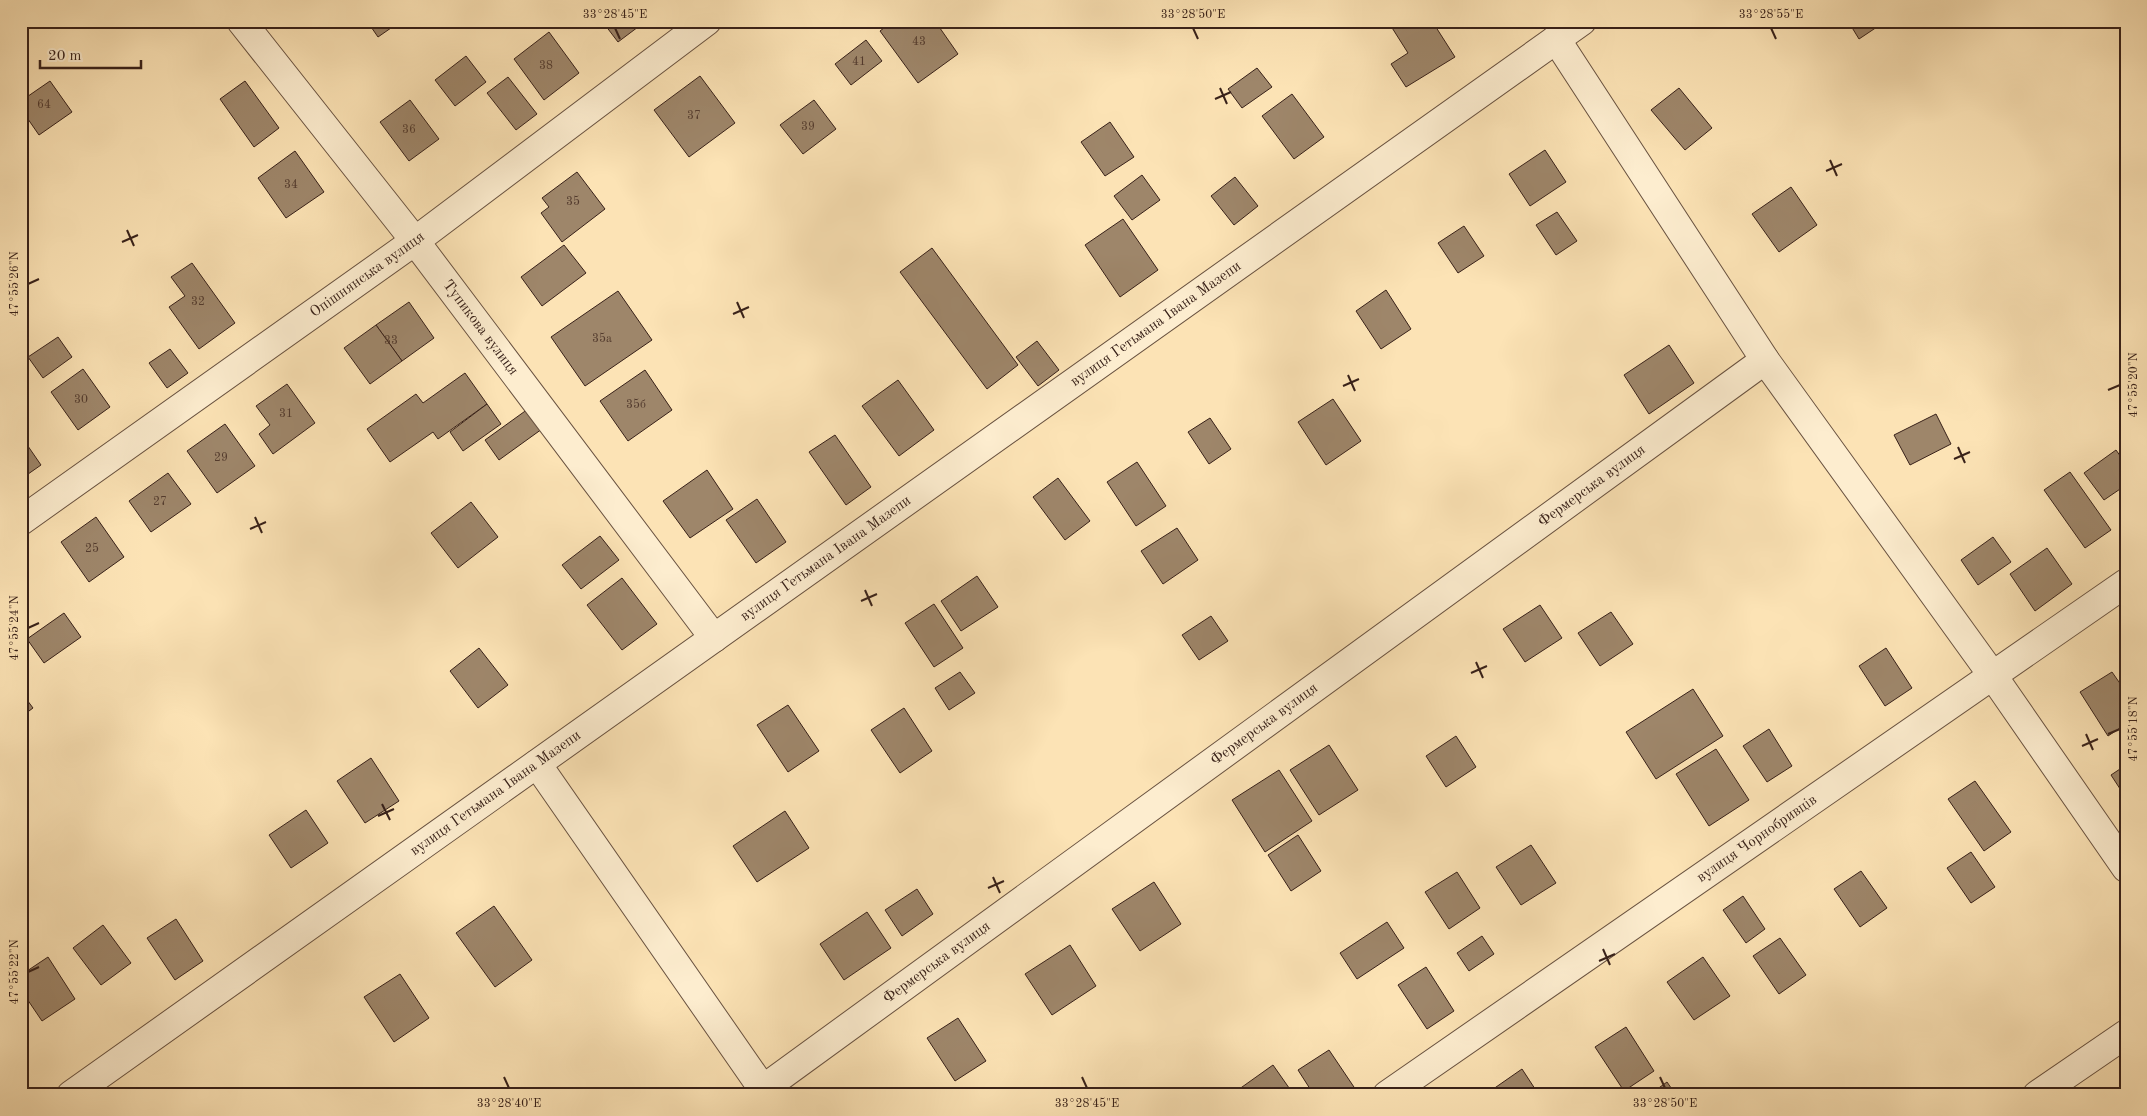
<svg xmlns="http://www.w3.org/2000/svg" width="2147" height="1116" font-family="'Old Standard TT',serif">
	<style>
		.building { fill: #9e866a; stroke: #382119 }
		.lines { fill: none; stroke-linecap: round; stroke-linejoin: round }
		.minor-casing { stroke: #695240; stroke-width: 30 }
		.minor { stroke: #fdedcf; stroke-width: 28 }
		.ticks { fill: none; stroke: #382119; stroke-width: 2 }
		.labels { text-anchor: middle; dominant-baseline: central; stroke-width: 5; stroke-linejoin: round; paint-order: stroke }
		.number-label { font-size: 12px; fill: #523a2d }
		.street-label { font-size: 15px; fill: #382119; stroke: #fdedcf }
		.neatline { fill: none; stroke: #382119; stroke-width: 2 }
		.ticks-label { font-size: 12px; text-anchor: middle; fill: #382119 }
	</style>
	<rect width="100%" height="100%" fill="#fce3b5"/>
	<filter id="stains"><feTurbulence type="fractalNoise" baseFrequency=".004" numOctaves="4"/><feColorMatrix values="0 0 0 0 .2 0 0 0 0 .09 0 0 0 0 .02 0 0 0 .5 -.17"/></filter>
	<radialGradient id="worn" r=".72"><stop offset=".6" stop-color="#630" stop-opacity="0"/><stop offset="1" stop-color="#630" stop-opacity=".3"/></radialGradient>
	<g class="building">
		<polygon points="367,21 401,21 378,37"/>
		<polygon points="602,21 646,21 618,42"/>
		<polygon points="893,21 935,21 958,54 918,83 880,31"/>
		<polygon points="1391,21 1432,21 1455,57 1406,87 1391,64 1408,53 1389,23"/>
		<polygon points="1848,21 1886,21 1859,39"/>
		<polygon points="549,32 579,73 544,100 514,59"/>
		<polygon points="866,40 882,61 851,85 835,64"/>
		<polygon points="466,56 486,82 455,106 435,80"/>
		<polygon points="1257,68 1272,87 1242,108 1228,89"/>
		<polygon points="700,76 735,123 689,157 654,110"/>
		<polygon points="508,77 537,114 516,130 487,93"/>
		<polygon points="50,81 72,112 39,135 21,109 21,101"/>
		<polygon points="245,81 279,128 254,147 220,99"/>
		<polygon points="1679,88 1712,128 1685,150 1651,110"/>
		<polygon points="1292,94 1324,137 1294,159 1262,116"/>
		<polygon points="410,100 439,139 409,161 380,122"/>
		<polygon points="814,100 836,129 803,154 780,125"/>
		<polygon points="1110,122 1134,157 1105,176 1081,142"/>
		<polygon points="1545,150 1566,182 1530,206 1509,174"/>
		<polygon points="295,151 324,192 286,218 258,178"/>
		<polygon points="577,172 605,209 562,242 541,213 549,207 542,198"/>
		<polygon points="1142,175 1160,200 1132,220 1114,196"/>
		<polygon points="1235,177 1258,206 1234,225 1211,196"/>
		<polygon points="1791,187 1817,225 1779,252 1752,214"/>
		<polygon points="1557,212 1577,241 1556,255 1536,225"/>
		<polygon points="1123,219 1158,270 1120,297 1085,245"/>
		<polygon points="1464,226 1484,256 1458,273 1438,243"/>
		<polygon points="564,245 586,273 542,306 521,277"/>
		<polygon points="932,248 1018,365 987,389 900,272"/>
		<polygon points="192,263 235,323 199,349 169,307 185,296 171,277"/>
		<polygon points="1386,290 1411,329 1381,349 1356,311"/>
		<polygon points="618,291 652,340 585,386 551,337"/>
		<polygon points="409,302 434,338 402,361 376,325"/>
		<polygon points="376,325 402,361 370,384 344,348"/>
		<polygon points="58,337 72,357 43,378 28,357"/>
		<polygon points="1037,341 1059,370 1038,386 1016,357"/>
		<polygon points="1669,345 1694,383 1649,414 1624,375"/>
		<polygon points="170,349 188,373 167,388 149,363"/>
		<polygon points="83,369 110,407 78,430 51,392"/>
		<polygon points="645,370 672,410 628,441 600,401"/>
		<polygon points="465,373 487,404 438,439 433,432 390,462 367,429 416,394 423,403"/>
		<polygon points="898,380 934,430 899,456 862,406"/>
		<polygon points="287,384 315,423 273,454 259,434 270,425 256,406"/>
		<polygon points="1333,399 1361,441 1326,465 1298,422"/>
		<polygon points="487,404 501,424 463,451 450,432"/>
		<polygon points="528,409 542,429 499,460 485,440"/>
		<polygon points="1936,414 1951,444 1910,465 1894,435"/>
		<polygon points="1210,418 1231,449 1209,464 1188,432"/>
		<polygon points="225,424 255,466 217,493 187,451"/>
		<polygon points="835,435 871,487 846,505 809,452"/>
		<polygon points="21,436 41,465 21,479"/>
		<polygon points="2116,450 2126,464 2126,485 2104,500 2084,473"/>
		<polygon points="1137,462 1166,506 1136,526 1107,482"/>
		<polygon points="707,470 733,509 690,538 663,501"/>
		<polygon points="2070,472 2111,530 2085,548 2044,490"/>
		<polygon points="168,473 191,504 151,532 129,501"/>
		<polygon points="1058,478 1090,521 1065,540 1033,497"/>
		<polygon points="757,499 786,542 756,563 726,520"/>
		<polygon points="471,502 498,537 458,568 431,533"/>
		<polygon points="96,517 124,557 89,582 61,542"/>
		<polygon points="1177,528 1198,560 1163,584 1141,551"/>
		<polygon points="600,536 619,560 581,589 562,565"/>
		<polygon points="1993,537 2011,562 1978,585 1961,560"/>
		<polygon points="2047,548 2072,584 2035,611 2010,574"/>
		<polygon points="977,576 998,607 961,631 941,601"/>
		<polygon points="622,578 657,624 622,650 587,605"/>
		<polygon points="934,604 963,648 934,667 905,623"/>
		<polygon points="1540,605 1562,638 1525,662 1503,629"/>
		<polygon points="1611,612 1633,644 1600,666 1578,633"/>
		<polygon points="64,613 81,637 44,663 27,639"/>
		<polygon points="1211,616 1228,641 1199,660 1182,635"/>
		<polygon points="479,648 508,685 478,708 450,671"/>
		<polygon points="1886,648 1912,688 1885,706 1859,666"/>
		<polygon points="960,672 975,693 949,710 935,688"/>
		<polygon points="2112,672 2126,692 2126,724 2108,736 2080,692"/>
		<polygon points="1693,689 1723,736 1656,779 1626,732"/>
		<polygon points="21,692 33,708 21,717"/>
		<polygon points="788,705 819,751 788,772 757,725"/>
		<polygon points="904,708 932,751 900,773 871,730"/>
		<polygon points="1769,729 1792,766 1767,782 1743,746"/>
		<polygon points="1456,736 1476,767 1446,787 1426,756"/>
		<polygon points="1329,745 1358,790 1319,815 1290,770"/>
		<polygon points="1716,749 1749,800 1709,826 1676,774"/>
		<polygon points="371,758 399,801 365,823 337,781"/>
		<polygon points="2126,765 2126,798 2111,775"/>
		<polygon points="1279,770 1312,821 1265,852 1232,800"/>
		<polygon points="1975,781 2011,832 1984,851 1948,799"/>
		<polygon points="306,810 328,843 291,868 269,835"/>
		<polygon points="785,811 809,848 757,882 733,846"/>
		<polygon points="1298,835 1321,871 1291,891 1268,855"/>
		<polygon points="1531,845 1556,883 1521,905 1496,867"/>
		<polygon points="1971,852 1995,887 1971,903 1947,868"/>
		<polygon points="1861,871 1887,908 1860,927 1834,889"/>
		<polygon points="1457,872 1480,908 1449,929 1425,892"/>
		<polygon points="1154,882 1181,924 1140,951 1112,909"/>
		<polygon points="917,889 933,914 902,936 885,910"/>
		<polygon points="1743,896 1765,929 1746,943 1723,910"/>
		<polygon points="494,906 532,960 495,987 456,933"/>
		<polygon points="867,912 891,948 844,980 820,944"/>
		<polygon points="176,919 203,961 175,980 147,938"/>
		<polygon points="1387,922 1404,948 1357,979 1340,953"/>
		<polygon points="103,925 131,963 101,985 73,948"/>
		<polygon points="1482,936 1494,954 1469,971 1457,953"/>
		<polygon points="1780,938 1806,975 1779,994 1753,956"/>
		<polygon points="1070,945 1096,986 1052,1015 1025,974"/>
		<polygon points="48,957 75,999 42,1021 21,990 21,975"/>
		<polygon points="1703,957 1730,996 1694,1020 1667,982"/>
		<polygon points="1426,967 1454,1011 1427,1029 1398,985"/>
		<polygon points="400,974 429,1018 394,1042 364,997"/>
		<polygon points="958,1018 986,1061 955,1081 927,1038"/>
		<polygon points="1626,1027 1654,1071 1624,1091 1595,1047"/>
		<polygon points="1329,1050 1358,1093 1354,1095 1314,1095 1298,1070"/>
		<polygon points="1273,1065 1294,1095 1237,1095 1235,1092"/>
		<polygon points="1522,1069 1539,1095 1487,1095 1486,1094"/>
		<polygon points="1667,1082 1676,1095 1649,1095"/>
	</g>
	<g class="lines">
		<g class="minor-casing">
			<g id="minor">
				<path id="s1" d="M241,21L415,241L714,638"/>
				<polyline points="1556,39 1765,360 1993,676 2126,868"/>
				<path id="s2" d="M21,521L415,241L707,21"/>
				<polyline points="537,764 767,1095"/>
				<path id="s3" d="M763,1089L1765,360"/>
				<path id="s4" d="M71,1095L1582,21"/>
				<path id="s5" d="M1387,1095L2126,583"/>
				<polyline points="2037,1095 2126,1034"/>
			</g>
		</g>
		<use href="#minor" class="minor"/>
	</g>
	<path class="ticks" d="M615,28L620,39M1193,28L1198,39M1771,28L1776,39M1220,88L1227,104M1215,99L1231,92M1830,160L1837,176M1826,171L1842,164M127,230L134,246M122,242L138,235M28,284L39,279M737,302L744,318M733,314L749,307M1348,375L1355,391M1343,386L1359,379M2108,390L2120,385M1958,447L1965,463M1954,459L1970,452M255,517L262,533M250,529L266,522M865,590L872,606M861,601L877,594M28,628L39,623M1476,662L1483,678M1471,673L1487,666M2086,734L2093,750M2108,734L2120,729M2082,746L2098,739M382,804L390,820M378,816L394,809M993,877L1000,893M988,888L1004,881M1603,949L1610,965M1599,961L1615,954M28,972L39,967M504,1077L509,1088M1082,1077L1087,1088M1660,1077L1665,1088"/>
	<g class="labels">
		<g class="number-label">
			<text x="919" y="42">43</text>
			<text x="859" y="62">41</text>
			<text x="546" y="66">38</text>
			<text x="44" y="105">64</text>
			<text x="694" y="116">37</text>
			<text x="808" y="127">39</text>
			<text x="409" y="130">36</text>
			<text x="291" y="185">34</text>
			<text x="573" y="202">35</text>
			<text x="198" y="302">32</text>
			<text x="602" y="339">35а</text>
			<text x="391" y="341">33</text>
			<text x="81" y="400">30</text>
			<text x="636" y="405">35б</text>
			<text x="286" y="414">31</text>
			<text x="221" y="458">29</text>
			<text x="160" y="502">27</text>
			<text x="92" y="549">25</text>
		</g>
		<g class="street-label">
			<text stroke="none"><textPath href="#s2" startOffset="425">Опішнянська вулиця</textPath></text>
			<text stroke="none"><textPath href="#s4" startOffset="1331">вулиця Гетьмана Івана Мазепи</textPath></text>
			<text stroke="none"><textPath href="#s1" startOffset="389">Тупикова вулиця</textPath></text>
			<text stroke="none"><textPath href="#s3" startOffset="1025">Фермерська вулиця</textPath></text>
			<text stroke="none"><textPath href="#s4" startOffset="926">вулиця Гетьмана Івана Мазепи</textPath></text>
			<text stroke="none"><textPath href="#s3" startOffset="620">Фермерська вулиця</textPath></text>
			<text stroke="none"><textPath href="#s4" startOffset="521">вулиця Гетьмана Івана Мазепи</textPath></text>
			<text stroke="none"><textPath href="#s5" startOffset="450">вулиця Чорнобривців</textPath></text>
			<text stroke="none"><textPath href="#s3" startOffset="215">Фермерська вулиця</textPath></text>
		</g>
	</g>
	<rect width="2147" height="1116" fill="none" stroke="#fce3b5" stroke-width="55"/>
	<path d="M40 60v8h101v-8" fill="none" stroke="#382119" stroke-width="2.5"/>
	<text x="48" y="60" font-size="15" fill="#382119" stroke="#fdedcf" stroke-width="4" paint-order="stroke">20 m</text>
	<rect x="28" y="28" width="2092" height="1060" class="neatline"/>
	<g class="ticks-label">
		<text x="615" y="18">33°28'45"E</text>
		<text x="1193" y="18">33°28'50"E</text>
		<text x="1771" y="18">33°28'55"E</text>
		<text transform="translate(14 284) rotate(-90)" y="4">47°55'26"N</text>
		<text transform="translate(2133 385) rotate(-90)" y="4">47°55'20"N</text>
		<text transform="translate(14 628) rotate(-90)" y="4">47°55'24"N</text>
		<text transform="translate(2133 729) rotate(-90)" y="4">47°55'18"N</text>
		<text transform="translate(14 972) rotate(-90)" y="4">47°55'22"N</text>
		<text x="509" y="1107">33°28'40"E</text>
		<text x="1087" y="1107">33°28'45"E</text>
		<text x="1665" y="1107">33°28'50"E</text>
	</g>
	<rect width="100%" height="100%" filter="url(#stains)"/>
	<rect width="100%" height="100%" fill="url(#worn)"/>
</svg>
